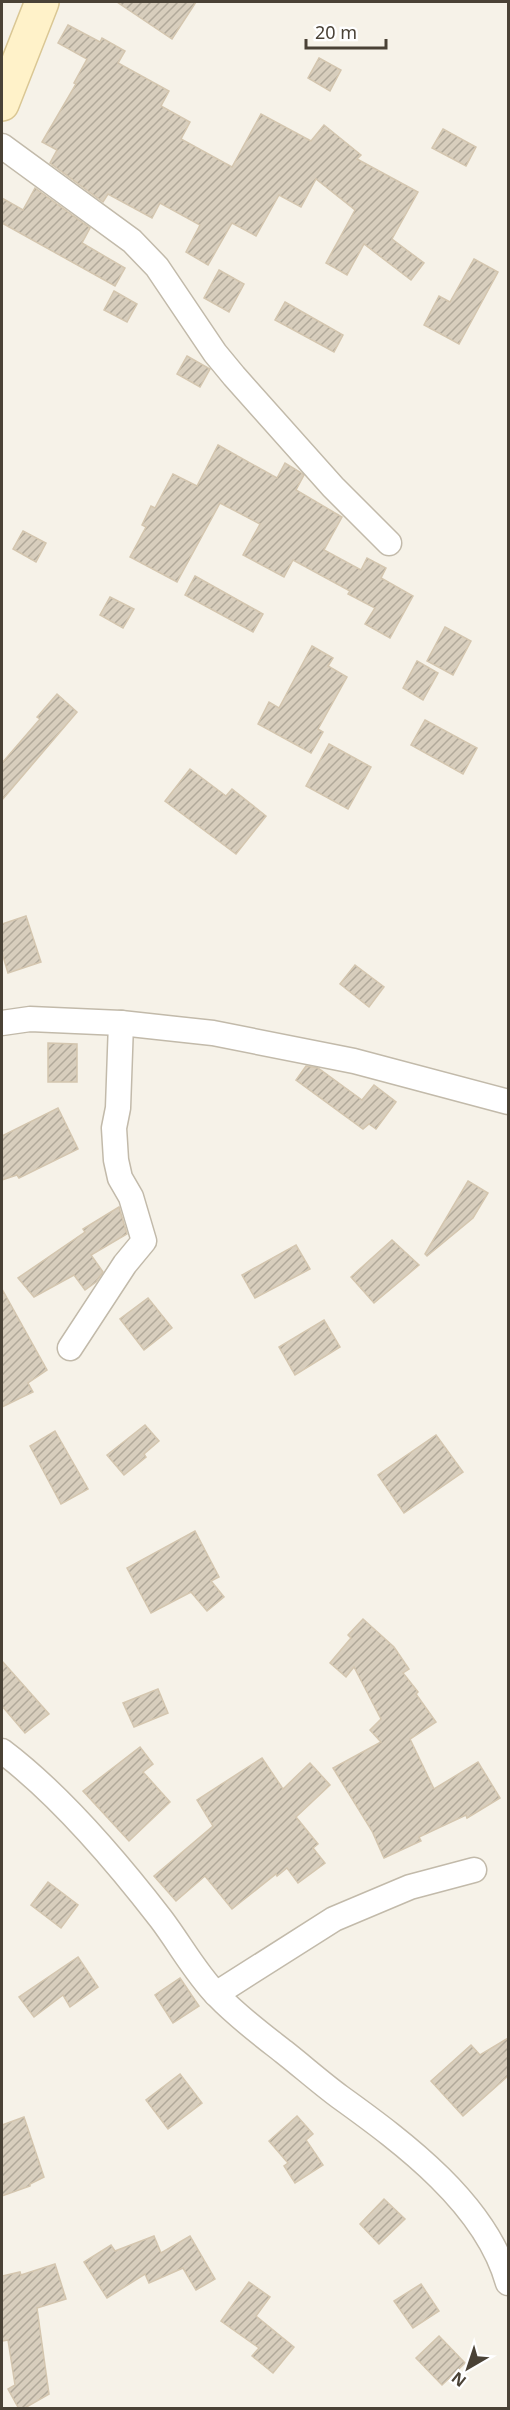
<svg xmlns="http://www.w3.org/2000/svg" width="510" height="2410" font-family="'Noto Sans',sans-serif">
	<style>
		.building { fill: url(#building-hatch); stroke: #d4c6af; stroke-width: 1.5 }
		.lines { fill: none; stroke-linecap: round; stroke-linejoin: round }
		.street-casing { stroke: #c2baaa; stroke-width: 27 }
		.secondary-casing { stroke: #dac794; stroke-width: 36 }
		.street { stroke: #fff; stroke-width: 24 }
		.secondary { stroke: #fff2c9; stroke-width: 33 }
	</style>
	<defs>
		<pattern id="building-hatch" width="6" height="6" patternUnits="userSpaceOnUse" patternTransform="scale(1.5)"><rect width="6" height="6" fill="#d8cebd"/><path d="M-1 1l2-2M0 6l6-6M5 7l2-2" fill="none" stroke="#b1a99a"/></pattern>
	</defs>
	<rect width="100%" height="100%" fill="#f6f2e8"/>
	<g class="building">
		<polygon points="117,2 196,2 172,39"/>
		<polygon points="68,25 100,42 102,38 125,51 118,63 169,91 161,106 190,122 181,139 232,167 261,114 311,141 324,125 361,155 357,159 418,192 392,239 424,263 411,280 364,244 347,275 326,263 355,210 316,179 301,207 279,195 256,236 232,223 208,265 186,252 200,225 160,203 152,218 108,194 103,202 50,163 57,150 42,142 76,84 74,83 87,59 58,43"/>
		<polygon points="319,58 341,70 330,91 308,78"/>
		<polygon points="443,129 476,147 466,166 432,148"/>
		<polygon points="35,188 90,228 82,243 125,268 115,286 2,223 2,198 23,210"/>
		<polygon points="474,259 498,272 459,344 424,325 439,296 450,302"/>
		<polygon points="219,270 244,284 229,312 204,298"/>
		<polygon points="114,291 137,304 127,322 104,310"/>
		<polygon points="285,302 343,335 334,352 275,320"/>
		<polygon points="187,356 210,369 200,387 177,374"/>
		<polygon points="218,445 277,478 285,463 300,472 304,475 296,490 342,517 324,550 361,570 367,558 386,568 381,578 413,596 390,638 365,624 375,608 348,594 350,591 293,560 284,577 243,555 260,524 220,503 177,582 130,557 146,527 142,525 151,506 155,508 173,474 197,486"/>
		<polygon points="23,531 46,543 36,562 13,549"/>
		<polygon points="195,576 263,614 253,632 185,595"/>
		<polygon points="110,597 134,609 123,628 100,615"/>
		<polygon points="445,627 471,641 453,675 427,661"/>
		<polygon points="312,646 333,658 328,666 347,677 318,729 323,732 311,753 258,724 269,702 279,708"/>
		<polygon points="417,661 438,673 423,700 403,688"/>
		<polygon points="57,694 77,712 2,800 2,763 40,719 37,717"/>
		<polygon points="425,720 477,748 463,774 411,745"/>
		<polygon points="329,744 371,767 348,809 306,786"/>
		<polygon points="190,769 226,796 232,789 266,816 236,854 165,801"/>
		<polygon points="26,916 41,962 8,973 2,953 2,924"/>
		<polygon points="355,965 384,987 369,1007 340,984"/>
		<polygon points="48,1043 77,1044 77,1082 48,1082"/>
		<polygon points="306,1066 318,1068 362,1100 374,1085 396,1102 376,1129 369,1124 363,1129 296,1080"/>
		<polygon points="58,1108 78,1149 19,1178 17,1175 2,1180 2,1136"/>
		<polygon points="468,1181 488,1193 473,1218 427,1256 425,1254"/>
		<polygon points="119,1207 127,1234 91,1255 103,1272 96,1282 85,1290 74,1275 34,1297 18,1278 85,1232 83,1229"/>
		<polygon points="392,1240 419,1265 374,1303 351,1277"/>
		<polygon points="296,1245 310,1269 255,1298 242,1275"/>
		<polygon points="2,1289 47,1370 28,1383 33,1392 2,1407"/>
		<polygon points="148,1298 172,1328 144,1350 120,1319"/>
		<polygon points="324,1320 340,1347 295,1375 279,1347"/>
		<polygon points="145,1425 159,1441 144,1454 146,1457 124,1475 107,1455"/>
		<polygon points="55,1431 88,1489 61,1504 30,1446"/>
		<polygon points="436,1435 463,1472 404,1513 378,1475"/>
		<polygon points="195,1531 219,1577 211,1581 224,1597 207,1611 191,1592 151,1613 127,1568"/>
		<polygon points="363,1619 394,1647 409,1669 403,1673 418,1692 416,1694 436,1722 410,1739 434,1789 478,1762 500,1798 467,1818 466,1815 419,1837 421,1841 384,1858 372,1831 333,1768 381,1742 370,1730 381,1719 354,1667 346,1677 330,1663 351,1638 348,1635"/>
		<polygon points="2,1661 49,1714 25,1733 2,1706"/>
		<polygon points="158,1689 168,1713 134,1727 123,1703"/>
		<polygon points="140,1747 153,1764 143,1772 170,1802 129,1841 83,1791"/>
		<polygon points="262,1758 283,1789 310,1763 330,1785 296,1817 318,1844 313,1848 325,1863 298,1883 287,1868 277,1876 276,1874 232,1909 205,1876 176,1901 154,1876 213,1826 197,1800"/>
		<polygon points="48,1882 78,1905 61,1928 31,1905"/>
		<polygon points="78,1957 98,1987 70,2007 63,1995 34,2017 19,1997"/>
		<polygon points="180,1978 199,2006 173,2023 155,1995"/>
		<polygon points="508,2038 508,2076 463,2116 431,2081 471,2045 480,2055"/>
		<polygon points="180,2074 202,2103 168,2129 146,2100"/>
		<polygon points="297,2116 313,2134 306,2140 323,2165 295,2183 284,2166 288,2163 269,2141"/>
		<polygon points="24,2117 44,2177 30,2184 30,2186 2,2196 2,2125"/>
		<polygon points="384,2199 405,2219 379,2244 360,2224"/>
		<polygon points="154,2236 161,2253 190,2236 215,2279 196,2290 183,2268 149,2283 145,2274 107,2298 84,2262 111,2245 115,2251"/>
		<polygon points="55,2264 66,2299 37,2308 49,2394 23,2409 19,2409 8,2389 15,2385 8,2340 2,2341 2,2276 20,2272 21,2275"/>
		<polygon points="249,2282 270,2297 256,2316 294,2347 273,2373 252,2356 259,2348 221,2321"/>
		<polygon points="421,2284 439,2311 413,2328 394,2301"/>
		<polygon points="439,2336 465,2363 442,2385 416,2358"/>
	</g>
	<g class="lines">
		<g class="street-casing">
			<g id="street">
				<polyline points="2,146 132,241 157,267 215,353 234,376 333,487 389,543"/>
				<polyline points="2,1023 30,1019 121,1023 213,1033 354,1061 508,1102"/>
				<polyline points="70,1348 125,1264 144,1241 131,1197 120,1178 116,1160 114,1128 118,1108 121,1023"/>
				<path d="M2,1751C59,1794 117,1862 161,1919C180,1944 196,1974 218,1996C238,2017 261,2034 284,2052C303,2067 321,2083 340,2097C404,2143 486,2204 508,2283"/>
				<polyline points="216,1994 334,1919 410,1887 474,1870"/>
			</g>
		</g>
		<g class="secondary-casing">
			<polyline id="secondary" points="2,104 42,2"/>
		</g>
		<use href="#street" class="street"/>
		<use href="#secondary" class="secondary"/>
	</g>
	<rect width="510" height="2410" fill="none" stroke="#4a4236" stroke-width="6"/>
	<g transform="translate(468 2368) rotate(219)" stroke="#ffffff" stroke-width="4.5" paint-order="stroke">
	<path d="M0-4.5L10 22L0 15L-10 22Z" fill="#4a4236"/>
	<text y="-9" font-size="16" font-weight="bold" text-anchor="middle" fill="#4a4236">N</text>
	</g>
	<path d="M306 39v9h80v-9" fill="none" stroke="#4a4236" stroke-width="3"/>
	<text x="315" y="39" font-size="18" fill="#4a4236" stroke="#ffffff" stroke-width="4.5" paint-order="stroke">20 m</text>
</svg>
